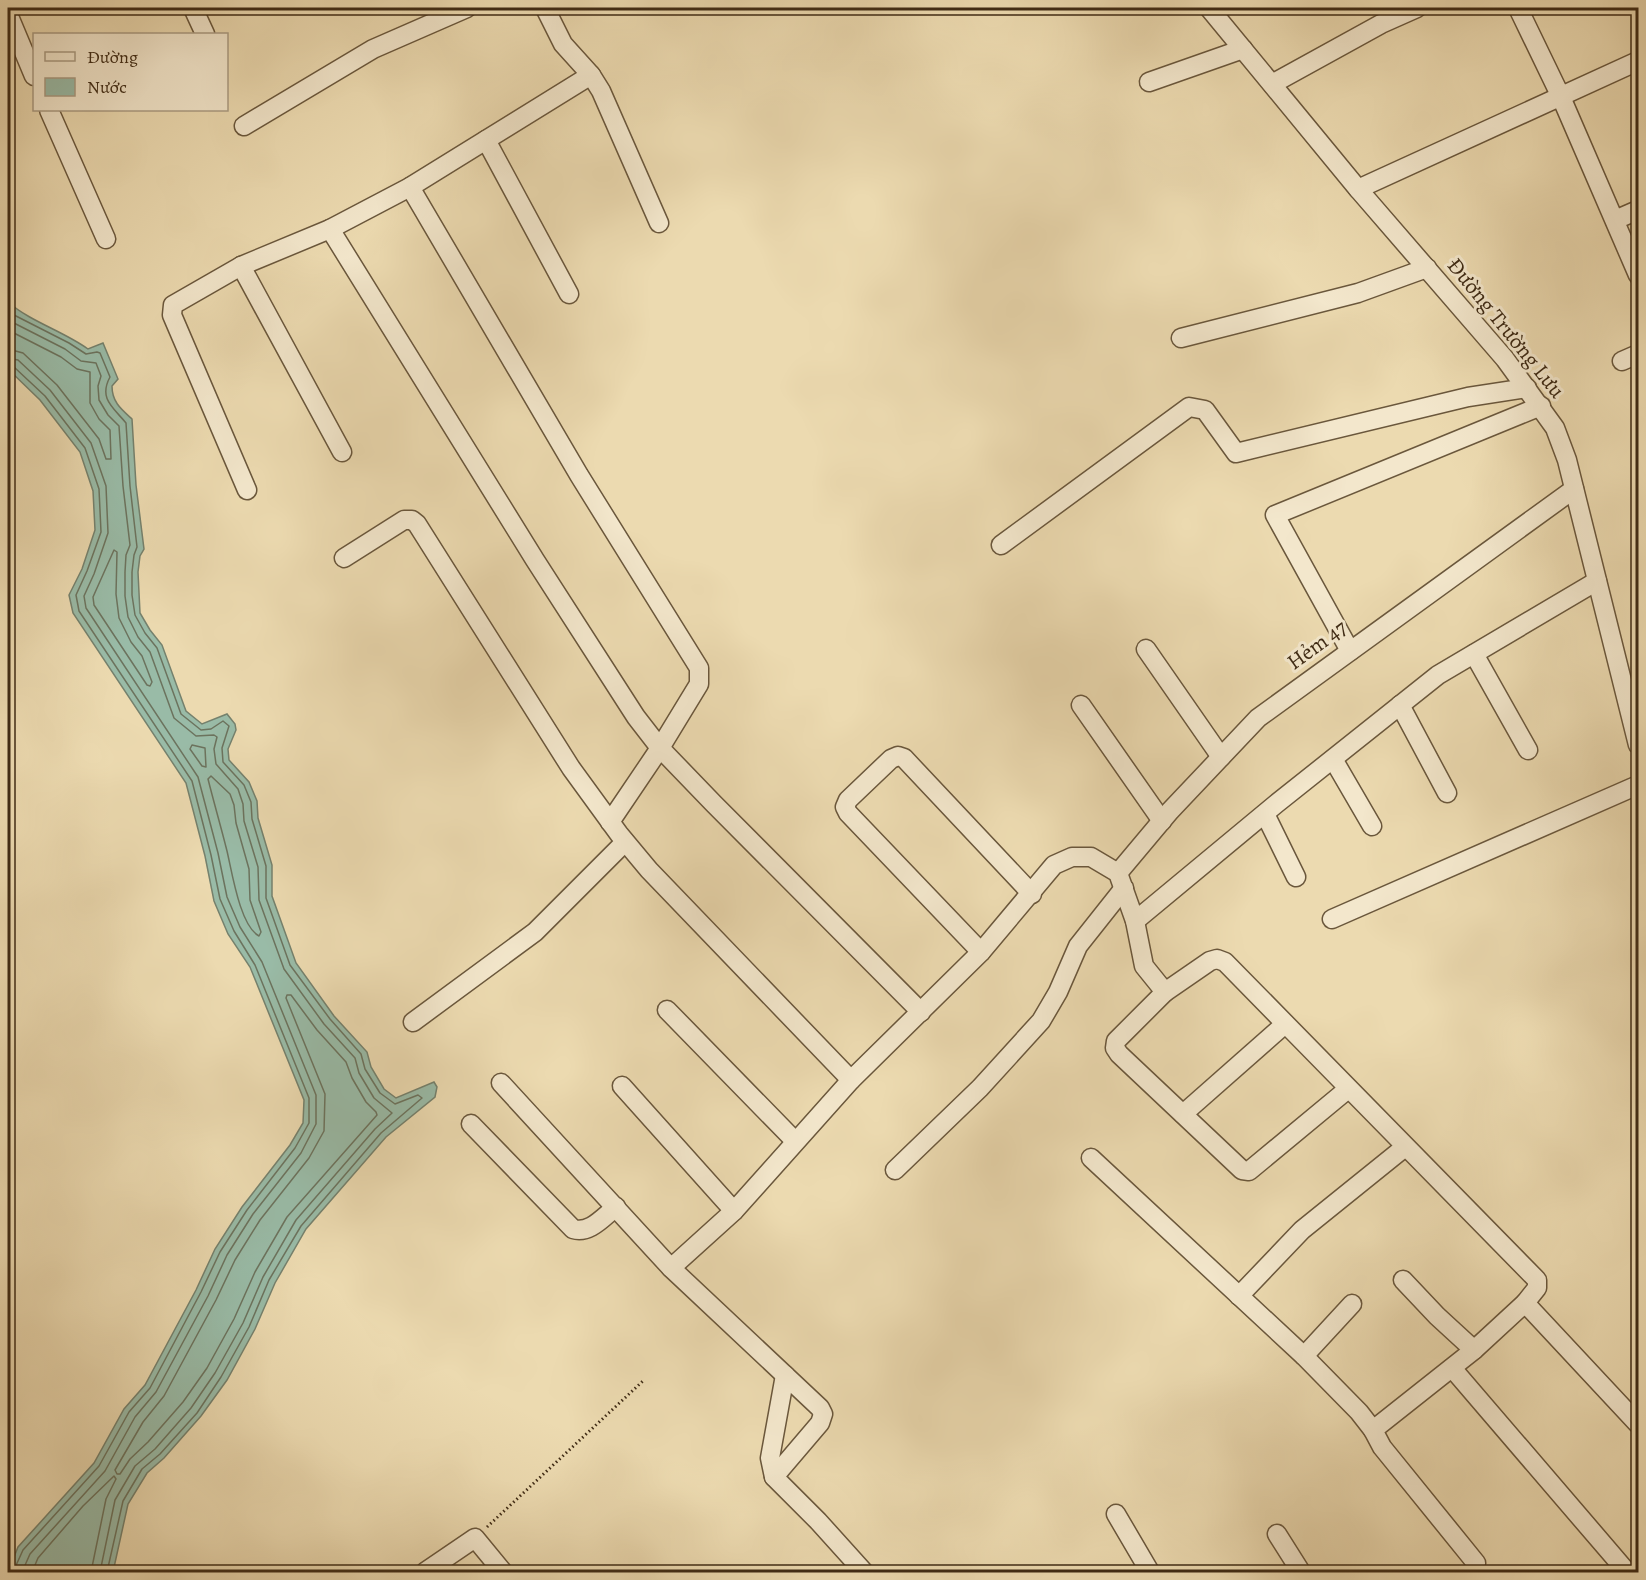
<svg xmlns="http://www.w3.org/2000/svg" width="1646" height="1580" font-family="Alegreya,serif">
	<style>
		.water { fill: #99bba7; stroke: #75816d; stroke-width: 1.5 }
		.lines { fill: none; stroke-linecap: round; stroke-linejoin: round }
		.shore { stroke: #6c735e; stroke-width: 1.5 }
		.minor-casing { stroke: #6a573c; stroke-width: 21 }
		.path { stroke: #3f2b15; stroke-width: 3; stroke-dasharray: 1.5 3; stroke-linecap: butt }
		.minor { stroke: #f3e7cc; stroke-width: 18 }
		.labels { text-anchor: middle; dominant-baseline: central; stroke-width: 6; stroke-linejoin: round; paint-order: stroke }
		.street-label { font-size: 22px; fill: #3f2b15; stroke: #f3e7cc }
	</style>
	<rect width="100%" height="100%" fill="#ecdab0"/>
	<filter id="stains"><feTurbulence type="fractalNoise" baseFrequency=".00333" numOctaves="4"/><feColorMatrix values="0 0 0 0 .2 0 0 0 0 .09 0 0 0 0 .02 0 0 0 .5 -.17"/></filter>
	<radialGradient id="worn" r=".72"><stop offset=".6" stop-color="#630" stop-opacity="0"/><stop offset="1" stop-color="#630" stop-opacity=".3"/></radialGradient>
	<path class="water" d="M8,302C31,322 63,331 88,349L103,343L118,379L112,386C112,402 121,409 132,419L136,485L144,549L140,556L138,572L140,613L150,630L162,645L186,711L202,724L227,714L235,724L236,730L228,749L229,760L249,782L257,801L258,818L272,865V896L296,963L334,1016L367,1052L371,1067L384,1089L396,1098L434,1082L437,1087L435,1097L386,1137L306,1229L275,1283L255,1329L227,1380L201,1416L164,1458L147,1473L128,1504L113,1572H8L18,1547L94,1463L124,1409L145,1385L196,1290L215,1249L242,1207L290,1145L303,1123L304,1100L250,967L228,934L214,901L205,856L186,783L73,613L69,595L82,569L95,530L93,491L80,452L40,400L8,369Z"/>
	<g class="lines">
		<g class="shore">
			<path d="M8,310L14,315L69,343L86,354L97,352L100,353L110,377C98,399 114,408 126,423L130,486L137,547L134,555L132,572V595L135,615L145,633L157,648L181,714L201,730L211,729L223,721L229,726L222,748L223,762L244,785L251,802L252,819L266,866V898L290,965L330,1019L361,1054L365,1069L380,1093L395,1104L418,1095L422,1098L381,1133L301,1226L269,1280L249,1327L221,1377L197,1413L160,1454L142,1469L123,1501L107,1572"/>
			<polyline points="8,320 65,349 81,361 96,363 101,376 98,386 99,400 108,415 119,426 123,486 130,545 126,555 125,572 125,596 128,617 138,637 150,652 174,718 196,736 214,735 217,737 214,749 216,764 238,789 243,804 244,821 258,867 259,900 284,969 324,1024 355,1058 359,1073 374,1098 392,1113 375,1129 296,1220 263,1277 243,1323 215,1373 191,1408 155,1449 135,1466 115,1500 100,1572"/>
			<polyline points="8,330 61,357 77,369 90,372 90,403 99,419 110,430 111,459 106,459 99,439 57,385 23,353 8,349"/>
			<polyline points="8,358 18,360 50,390 91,443 106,486 108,533 94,574 84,596 86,608 198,777 218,853 227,897 240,927 262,962 316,1095 316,1124 301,1153 253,1214 227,1255 208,1296 156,1392 135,1417 105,1471 30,1554 22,1572"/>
			<polyline points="8,365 14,367 45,396 85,448 99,489 101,532 87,571 76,595 79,611 192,781 211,855 220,899 234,931 255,965 309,1098 309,1123 295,1148 247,1210 220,1252 201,1292 150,1388 129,1412 99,1466 23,1550 13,1572"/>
			<polygon points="114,550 117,552 116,594 119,618 131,642 142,656 152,682 150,686 147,685 94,605 93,597"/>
			<polygon points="192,745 205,748 206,767 202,766 190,749"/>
			<path d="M211,776L230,794L234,805L236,823L249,869L250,900L261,932L259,936C240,926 232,872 227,851C221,827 214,803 208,779Z"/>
			<polygon points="287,995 291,995 317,1030 346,1062 352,1078 366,1102 376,1112 377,1115 287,1217 255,1272 234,1319 207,1368 183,1402 148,1442 130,1459 120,1474 117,1474 115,1470 143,1422 164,1396 216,1300 235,1260 260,1220 309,1158 324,1131 325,1094 286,998"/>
			<polyline points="32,1572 38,1558 83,1506 114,1476 116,1479 106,1499 91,1572"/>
		</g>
		<g class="minor-casing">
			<g id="minor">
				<polyline points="193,8 205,34"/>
				<polyline points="545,8 563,44 591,75"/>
				<polyline points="1209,8 1358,189 1505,359 1555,428 1567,460 1638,745"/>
				<polyline points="1518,8 1561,97 1638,275"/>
				<polyline points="8,14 34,76"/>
				<polyline points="1149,82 1243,49"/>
				<polyline points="1272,84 1381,24 1417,8"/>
				<polyline points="49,110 106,239"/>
				<polyline points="244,126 373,49 467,8"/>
				<polyline points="486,140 569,294"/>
				<polyline points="410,187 579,475 699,668 699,684 660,748 610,822"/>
				<polyline points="1358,189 1638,61"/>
				<polyline points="1615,220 1638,210"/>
				<polyline points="659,223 601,91 591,75 410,187 330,229 535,560 636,717 660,748 714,804 921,1012"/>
				<polyline points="241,266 342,452"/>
				<polyline points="1181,338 1358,293 1427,268"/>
				<polyline points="1622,361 1638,354"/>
				<polyline points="247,490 172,315 173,305 241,266 330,229"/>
				<polyline points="1001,545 1189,407 1205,410 1236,453 1468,397 1527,388"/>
				<polyline points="344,558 404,520 412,520 417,524 571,768 619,834 649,870 851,1080"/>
				<polyline points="1146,649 1221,757"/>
				<polyline points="1350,651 1275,515 1541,406"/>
				<polyline points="1474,654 1528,750"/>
				<polyline points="1081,705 1162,821"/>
				<polyline points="1400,705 1447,793"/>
				<polyline points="1333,759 1372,826"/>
				<polyline points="1265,814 1296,877"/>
				<polyline points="1118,873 1170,811 1258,718 1574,489"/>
				<polyline points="1332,919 1638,785"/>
				<polyline points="1135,921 1276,804 1438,675 1597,581"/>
				<polyline points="981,952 848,813 845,807 848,800 891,759 898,756 904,758 1032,894"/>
				<polyline points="1165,992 1116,1041 1115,1048 1119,1054 1242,1170 1249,1171 1348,1089"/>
				<polyline points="667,1010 795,1141"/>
				<polyline points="413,1022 535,932 625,842"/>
				<polyline points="501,1083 671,1268 820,1408 823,1414 820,1423 774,1477 818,1521 864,1572"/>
				<polyline points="622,1086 734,1211"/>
				<polyline points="1183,1114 1285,1024"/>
				<path d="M471,1124L573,1229C590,1234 603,1217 616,1207"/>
				<polyline points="1091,1158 1304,1356 1359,1412 1373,1430"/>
				<polyline points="895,1170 980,1088 1041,1021 1058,992 1078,946 1124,888"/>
				<polyline points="671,1268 734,1211 851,1080 981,952 1054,865 1072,857 1091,857 1118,873 1135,921 1144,966 1165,992 1210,961 1217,959 1225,962 1537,1280 1537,1288 1525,1303 1474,1350 1373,1430 1382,1447 1476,1563"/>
				<polyline points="1403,1280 1437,1316 1474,1350"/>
				<polyline points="1239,1296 1302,1230 1405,1147"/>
				<polyline points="1525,1303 1638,1424"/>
				<polyline points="1304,1356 1352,1304"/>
				<polyline points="1452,1368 1627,1572"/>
				<polyline points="774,1477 770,1458 785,1375"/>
				<polyline points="1116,1514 1150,1572"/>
				<polyline points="1277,1534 1301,1572"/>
				<polyline points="425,1572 475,1538 503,1572"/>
			</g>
		</g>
		<polyline class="path" points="487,1527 644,1380"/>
		<use href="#minor" class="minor"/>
	</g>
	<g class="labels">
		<g class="street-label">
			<text transform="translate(1506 328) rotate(51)">Đường Trường Lưu</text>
			<text transform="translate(1317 645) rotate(-36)">Hẻm 47</text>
		</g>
	</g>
	<rect width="1646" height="1580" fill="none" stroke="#ecdab0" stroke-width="30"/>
	<rect x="9" y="9" width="1628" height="1562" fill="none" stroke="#3f2b15" stroke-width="3"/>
	<rect x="15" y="15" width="1616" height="1550" fill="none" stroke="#3f2b15" stroke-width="1.5"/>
	<rect x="33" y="33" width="195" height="78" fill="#f3e7cc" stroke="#ab9c83" stroke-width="1.5"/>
	<rect x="45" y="52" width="30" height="9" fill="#f3e7cc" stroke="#ab9c83" stroke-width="1.5"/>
	<text x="87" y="63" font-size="18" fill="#3f2b15">Đường</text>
	<rect x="45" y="78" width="30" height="18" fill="#99bba7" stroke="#ab9c83" stroke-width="1.5"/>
	<text x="87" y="93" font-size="18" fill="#3f2b15">Nước</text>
	<rect width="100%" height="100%" filter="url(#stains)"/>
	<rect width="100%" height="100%" fill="url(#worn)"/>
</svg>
